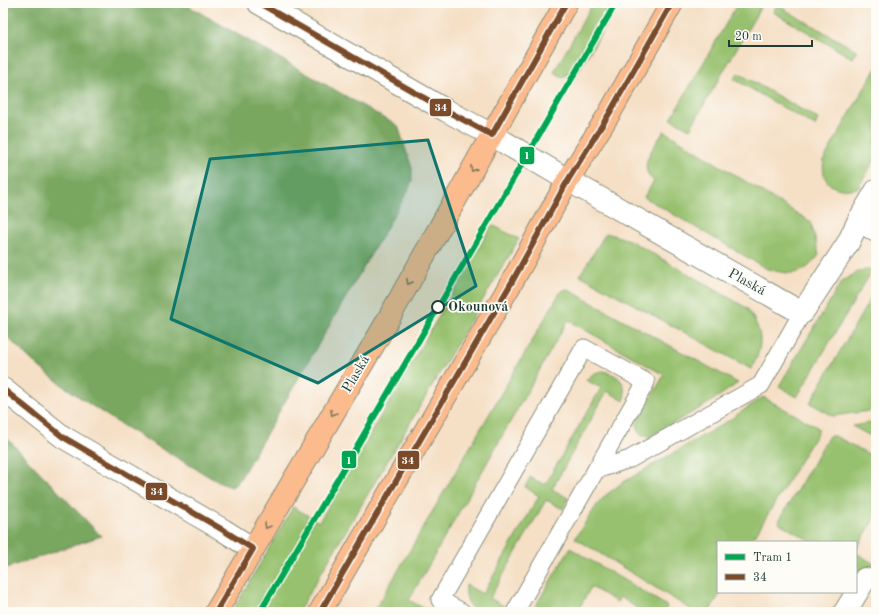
<svg xmlns="http://www.w3.org/2000/svg" width="879" height="615" font-family="'Old Standard TT',serif">
	<style>
		.green { fill: #97c16e; stroke: #5b7f51 }
		.forest { fill: #79a761; stroke: #4c724a }
		.lines { fill: none; stroke-linecap: round; stroke-linejoin: round }
		.lane-casing { stroke: #8a8e7c; stroke-width: 19 }
		.street-casing { stroke: #8a8e7c; stroke-width: 24 }
		.primary-casing { stroke: #8a8e7c; stroke-width: 24 }
		.lane { stroke: #fff; stroke-width: 17 }
		.street { stroke: #fff; stroke-width: 22 }
		.primary { stroke: #fbbb8d; stroke-width: 22 }
		.bus-1-casing { stroke: #fdfcf7; stroke-width: 9 }
		.bus-1 { stroke: #7a4b2a; stroke-width: 6 }
		.tram-1-casing { stroke: #fdfcf7; stroke-width: 9 }
		.tram-1 { stroke: #00a651; stroke-width: 6 }
		.oneway { stroke: #82765c }
		.marked { fill: #0f766e; fill-opacity: 0.2; stroke: #0f766e; stroke-width: 3; stroke-linejoin: round }
		.stop-dot { fill: #fdfcf7; stroke: #1f3d34; stroke-width: 2 }
		.labels { text-anchor: middle; dominant-baseline: central; stroke-width: 3.5; stroke-linejoin: round; paint-order: stroke }
		.street-label { font-size: 14px; fill: #1f3d34; stroke: #fdfcf7 }
		.stop-label { font-size: 14px; font-weight: bold; fill: #1f3d34; stroke: #fdfcf7; text-anchor: start }
		.line-badge { stroke: #fdfcf7; stroke-width: 1.5 }
		.badge-label { font-size: 11px; text-anchor: middle; font-weight: bold; fill: #fff }
	</style>
	<rect width="100%" height="100%" fill="#fdfcf7"/>
	<filter id="ink" filterUnits="userSpaceOnUse"><feTurbulence type="fractalNoise" baseFrequency=".025" numOctaves="2"/><feDisplacementMap in="SourceGraphic" scale="8" xChannelSelector="R" yChannelSelector="G"/><feConvolveMatrix kernelMatrix="1 2 1 2 8 2 1 2 1" color-interpolation-filters="sRGB"/></filter>
	<filter id="wash" filterUnits="userSpaceOnUse"><feTurbulence type="fractalNoise" baseFrequency=".012" numOctaves="4" result="noise"/><feDisplacementMap in="SourceGraphic" scale="16" xChannelSelector="R" yChannelSelector="G"/><feGaussianBlur stdDeviation="0.9" result="paint"/><feColorMatrix in="noise" values="0 0 0 0 0 0 0 0 0 0 0 0 0 0 0 0 0 1.4 0 .05"/><feComposite in="paint" operator="in"/></filter>
	<g filter="url(#wash)">
		<rect width="100%" height="100%" fill="#f5dfc5"/>
		<g class="green">
			<polygon points="593,3 619,3 574,79 566,74 564,78 554,72"/>
			<polygon points="738,3 763,3 690,129 671,119"/>
			<polygon points="777,5 857,51 852,58 773,12"/>
			<path d="M876,68V157L858,188C834,193 820,184 824,159Z"/>
			<polygon points="738,73 818,119 815,126 734,79"/>
			<path d="M664,131L811,222L819,255C802,277 792,275 767,269L644,197L654,181C652,179 649,177 648,174C641,160 657,143 664,131Z"/>
			<polygon points="492,225 519,239 298,612 232,612 293,507 319,522"/>
			<path d="M606,233L629,240L747,308C762,330 765,345 751,369L580,275Z"/>
			<polygon points="873,269 797,397 779,386 842,281 860,271"/>
			<polygon points="567,289 738,383 709,403 651,436 644,436 638,432 637,422 664,375 568,320 409,600 430,612 374,612 561,291"/>
			<polygon points="876,289 876,410 833,416 810,403"/>
			<path d="M603,371C620,375 627,383 624,401L607,391L552,489L568,498L563,509L546,500L490,598L505,607C499,612 496,612 488,612C485,612 481,613 478,612C467,609 465,594 466,585L483,594L539,496L525,487L530,477L545,485L601,388L586,380L594,373Z"/>
			<polygon points="763,397 817,427 819,430 751,542 718,542 718,592 721,592 709,612 695,612 575,538 597,505 606,495 622,483 728,421"/>
			<polygon points="876,422 876,439 852,426"/>
			<polygon points="829,436 835,436 876,458 876,516 856,550 856,542 812,542 779,523 780,519"/>
			<polygon points="570,548 667,606 665,612 635,612 637,608 620,597 617,602 591,587 577,612 532,612"/>
			<polygon points="856,553 876,565 875,576 871,576 856,568"/>
		</g>
		<g class="forest">
			<path d="M3,3H183L398,126L412,168V181L408,191L238,482L232,487L220,483C160,447 97,414 43,370C29,359 16,345 3,333Z"/>
			<polygon points="3,434 101,536 3,569"/>
		</g>
	</g>
	<g filter="url(#ink)">
		<g class="lines">
			<g class="lane-casing">
				<g id="lane">
					<polyline points="596,470 630,459 761,385 802,313"/>
					<polyline points="462,612 440,600 584,348 646,382 515,612"/>
				</g>
			</g>
			<g class="street-casing">
				<g id="street">
					<polyline points="259,3 447,111 492,135 568,180 802,313 848,243 859,220 876,191"/>
					<polyline points="859,220 876,231"/>
					<polyline points="3,389 63,437 223,530 253,549"/>
					<polyline points="845,612 865,579"/>
				</g>
			</g>
			<g class="primary-casing">
				<g id="primary">
					<polyline points="216,612 381,332 566,3"/>
					<polyline points="320,612 513,280 568,180 609,114 672,3"/>
				</g>
			</g>
			<use href="#lane" class="lane"/>
			<use href="#street" class="street"/>
			<use href="#primary" class="primary"/>
			<g class="bus-1-casing">
				<g id="bus-1">
					<polyline points="259,3 447,111 492,135 566,3"/>
					<polyline points="3,389 63,437 223,530 253,549 216,612"/>
					<polyline points="320,612 513,280 568,180 609,114 672,3"/>
				</g>
			</g>
			<use href="#bus-1" class="bus-1"/>
			<g class="tram-1-casing">
				<polyline id="tram-1" points="260,612 616,3"/>
			</g>
			<use href="#tram-1" class="tram-1"/>
		</g>
		<defs><path id="oneway-chevron" d="M-2-3.5L2.5 0L-2 3.5" fill="none" stroke-width="1.6" stroke-linecap="round" stroke-linejoin="round"/></defs>
		<g class="oneway">
			<use href="#oneway-chevron" transform="translate(473 169) rotate(119)"/>
			<use href="#oneway-chevron" transform="translate(409 282) rotate(119)"/>
			<use href="#oneway-chevron" transform="translate(333 413) rotate(120)"/>
			<use href="#oneway-chevron" transform="translate(267 526) rotate(120)"/>
		</g>
	</g>
	<path class="marked" d="M428,140L476,286L318,383L171,319L210,159Z"/>
	<circle class="stop-dot" cx="438" cy="307" r="6"/>
	<g class="labels">
		<g class="street-label">
			<text transform="translate(747 282) rotate(29)">Plaská</text>
			<text transform="translate(356 374) rotate(-60)">Plaská</text>
		</g>
		<g class="stop-label">
			<text x="448" y="307">Okounová</text>
		</g>
	</g>
	<g class="line-badge">
		<rect x="429" y="98" width="23" height="19" rx="4" fill="#7a4b2a"/>
		<rect x="519" y="146" width="16" height="19" rx="4" fill="#00a651"/>
		<rect x="341" y="450" width="16" height="19" rx="4" fill="#00a651"/>
		<rect x="397" y="450" width="23" height="20" rx="4" fill="#7a4b2a"/>
		<rect x="145" y="482" width="23" height="19" rx="4" fill="#7a4b2a"/>
	</g>
	<g class="badge-label">
		<text x="441" y="111">34</text>
		<text x="527" y="159">1</text>
		<text x="349" y="464">1</text>
		<text x="408" y="464">34</text>
		<text x="157" y="495">34</text>
	</g>
	<rect width="879" height="615" fill="none" stroke="#fdfcf7" stroke-width="16"/>
	<rect x="717" y="541" width="140" height="52" fill="#fdfcf7" stroke="#a4b0a9"/>
	<rect x="725" y="554" width="20" height="6" fill="#00a651" stroke="#a4b0a9"/>
	<text x="753" y="561" font-size="12" fill="#1f3d34">Tram 1</text>
	<rect x="725" y="574" width="20" height="6" fill="#7a4b2a" stroke="#a4b0a9"/>
	<text x="753" y="581" font-size="12" fill="#1f3d34">34</text>
	<path d="M729 40v6h83v-6" fill="none" stroke="#1f3d34" stroke-width="2"/>
	<text x="735" y="40" font-size="12" fill="#1f3d34" stroke="#fdfcf7" stroke-width="3" paint-order="stroke">20 m</text>
</svg>
